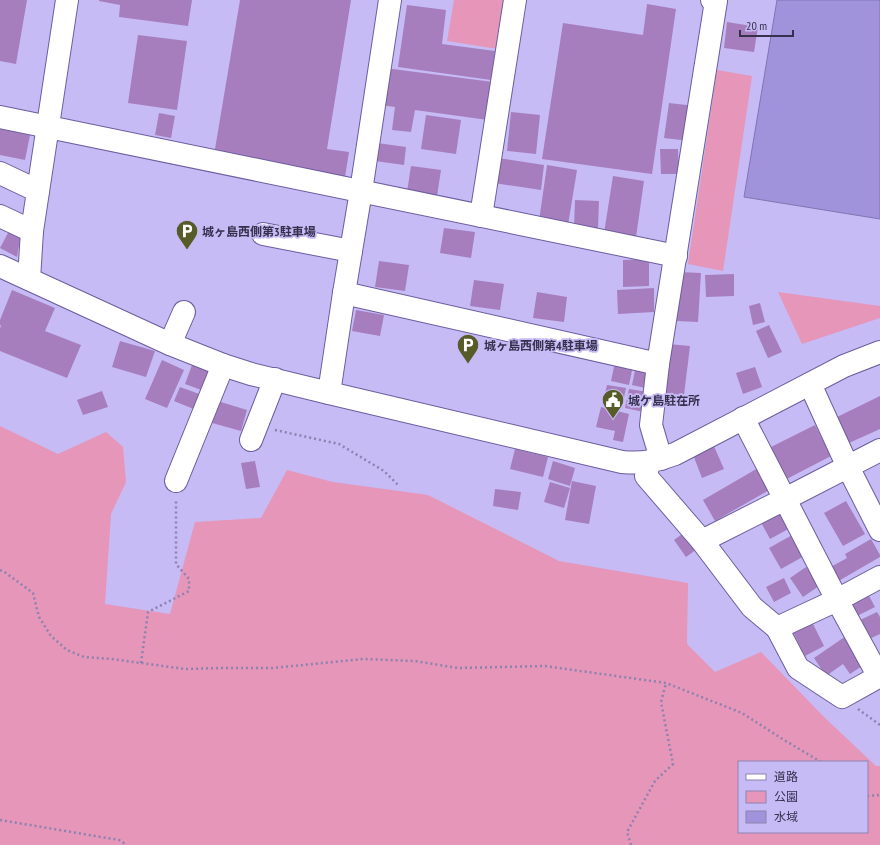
<svg xmlns="http://www.w3.org/2000/svg" width="880" height="845" font-family="'PT Sans Narrow','Noto Sans JP',sans-serif">
	<style>
		.green { fill: #e696b8; fill-rule: evenodd }
		.water { fill: #a192dc; stroke: #8175b1 }
		.building { fill: #a67ebd }
		.lines { fill: none; stroke-linecap: round; stroke-linejoin: round }
		.minor-casing { stroke: #6c5d9f; stroke-width: 24 }
		.path { stroke: #8b82b0; stroke-width: 2.5; stroke-dasharray: 2 3; stroke-linecap: butt }
		.minor { stroke: #fff; stroke-width: 22 }
		.labels { text-anchor: middle; dominant-baseline: central; stroke-width: 3.5; stroke-linejoin: round; paint-order: stroke }
		.poi-label { font-size: 12px; font-weight: bold; fill: #36304d; stroke: #c6bbf5; text-anchor: start }
	</style>
	<rect width="100%" height="100%" fill="#c6bbf5"/>
	<g class="green">
		<polygon points="454,0 506,0 498,49 447,41"/>
		<polygon points="717,70 752,76 723,271 688,264"/>
		<polygon points="778,292 880,306 880,318 802,344"/>
		<path d="M0,426L58,454L106,432L123,447L126,482L111,514L105,604L170,614L195,522L261,518L287,470L333,482L428,495L559,561L688,583L687,644L715,672L761,652L824,717L876,766H880V845H0ZM739,762H867V832H739Z"/>
	</g>
	<polygon class="water" points="777,0 880,0 880,219 744,197"/>
	<g class="building">
		<polygon points="0,0 27,0 16,64 0,61"/>
		<polygon points="99,0 192,0 188,26 119,17 120,5 99,1"/>
		<polygon points="240,0 351,0 327,149 349,152 345,177 214,155"/>
		<polygon points="647,4 676,9 652,174 542,159 563,23 643,35"/>
		<polygon points="407,5 446,10 442,44 495,51 491,80 398,67"/>
		<polygon points="727,22 758,27 754,52 724,48"/>
		<polygon points="138,35 187,41 177,110 128,103"/>
		<polygon points="385,68 493,82 488,120 415,110 411,132 392,130 395,107 380,105"/>
		<polygon points="669,103 695,106 690,141 664,138"/>
		<polygon points="511,112 540,115 536,154 507,151"/>
		<polygon points="159,113 175,116 171,138 155,135"/>
		<polygon points="426,115 461,120 456,154 421,149"/>
		<polygon points="0,129 30,135 25,160 0,155"/>
		<polygon points="370,142 406,147 404,165 368,160"/>
		<polygon points="660,149 678,149 679,174 661,174"/>
		<polygon points="498,158 544,165 541,190 494,183"/>
		<polygon points="547,165 577,170 568,225 539,221"/>
		<polygon points="411,166 441,170 437,196 407,192"/>
		<polygon points="613,176 644,181 636,237 604,233"/>
		<polygon points="575,200 599,201 598,228 574,228"/>
		<polygon points="444,228 475,232 471,258 440,253"/>
		<polygon points="9,231 21,233 17,257 0,248"/>
		<polygon points="649,259 649,286 623,287 623,260"/>
		<polygon points="379,261 409,265 405,291 375,287"/>
		<polygon points="679,272 701,273 698,322 676,321"/>
		<polygon points="734,274 734,296 706,297 705,275"/>
		<polygon points="474,280 504,284 500,310 470,306"/>
		<polygon points="654,288 654,312 618,314 617,290"/>
		<polygon points="12,290 55,308 45,331 81,345 67,378 0,351 0,329 1,325 0,325 0,320"/>
		<polygon points="537,292 567,297 564,322 533,318"/>
		<polygon points="760,303 765,322 753,325 749,306"/>
		<polygon points="356,310 384,315 380,336 352,331"/>
		<polygon points="769,325 782,352 768,358 756,331"/>
		<polygon points="120,341 155,351 146,377 112,367"/>
		<polygon points="668,344 690,346 684,395 663,393"/>
		<polygon points="162,360 184,370 167,408 145,399"/>
		<polygon points="615,362 633,366 629,385 611,381"/>
		<polygon points="192,365 211,371 204,391 185,384"/>
		<polygon points="636,366 654,370 650,389 632,385"/>
		<polygon points="755,367 762,387 743,394 736,373"/>
		<polygon points="607,385 626,388 622,407 603,403"/>
		<polygon points="180,387 202,395 196,410 174,401"/>
		<polygon points="629,389 648,392 644,412 625,408"/>
		<polygon points="102,391 108,407 83,415 77,400"/>
		<polygon points="880,396 880,429 849,443 837,417"/>
		<polygon points="211,399 247,410 241,431 205,421"/>
		<polygon points="601,407 629,414 623,442 613,440 615,431 596,427"/>
		<polygon points="815,425 831,456 779,483 763,451"/>
		<polygon points="713,444 724,469 702,478 692,452"/>
		<polygon points="515,449 548,457 543,477 510,469"/>
		<polygon points="255,461 260,487 246,489 241,463"/>
		<polygon points="553,461 575,468 570,486 548,479"/>
		<polygon points="758,468 771,489 715,521 703,500"/>
		<polygon points="572,481 596,486 589,524 565,520"/>
		<polygon points="550,482 570,488 564,508 544,502"/>
		<polygon points="495,489 521,492 518,510 493,506"/>
		<polygon points="846,501 865,534 843,546 824,513"/>
		<polygon points="780,505 792,527 770,539 758,517"/>
		<polygon points="685,532 697,549 686,557 674,540"/>
		<polygon points="794,534 806,555 781,569 769,548"/>
		<polygon points="871,539 880,555 880,557 835,583 827,569 847,558 845,554"/>
		<polygon points="806,567 819,586 803,597 790,578"/>
		<polygon points="784,578 791,593 774,602 766,587"/>
		<polygon points="867,592 875,607 857,616 849,601"/>
		<polygon points="877,612 880,617 880,634 865,641 856,622"/>
		<polygon points="812,622 824,646 805,656 793,632"/>
		<polygon points="846,636 865,664 850,674 843,664 826,676 814,658"/>
	</g>
	<g class="lines">
		<g class="minor-casing">
			<g id="minor">
				<polyline points="0,117 676,256"/>
				<polyline points="0,173 38,191"/>
				<polyline points="0,216 32,231"/>
				<polyline points="481,216 515,0"/>
				<polyline points="263,234 351,251"/>
				<path d="M0,266L170,344L223,365L251,374L329,393L622,462C644,464 655,461 675,454L844,366L880,352"/>
				<polyline points="29,279 32,231 67,0"/>
				<polyline points="344,293 658,364"/>
				<polyline points="170,344 184,312"/>
				<polyline points="810,384 848,467 880,530"/>
				<polyline points="329,393 344,293 361,191 390,0"/>
				<polyline points="743,418 837,600 879,677"/>
				<polyline points="251,440 275,379"/>
				<polyline points="661,459 651,425 658,364 716,1 712,0"/>
				<polyline points="649,462 646,476 702,541 752,607 777,628 837,600 880,577"/>
				<polyline points="176,481 223,365"/>
				<polyline points="702,541 785,499 880,450"/>
				<polyline points="777,628 798,668 842,697 880,676"/>
			</g>
		</g>
		<g class="path">
			<polyline points="275,430 339,444 384,471 399,486"/>
			<polyline points="0,570 6,573 33,593 39,617 51,636 67,650 84,657 112,659 141,663 185,669 221,668 272,668 363,659 415,661 458,668 545,666 666,683 742,713 784,740 821,762"/>
			<polyline points="141,663 148,612 189,591 189,579 176,564 176,500"/>
			<polyline points="858,709 880,725"/>
			<polyline points="867,796 880,795"/>
			<polyline points="0,820 119,840 127,845"/>
			<polyline points="631,845 627,832 655,781 673,764 661,702 666,683"/>
		</g>
		<use href="#minor" class="minor"/>
	</g>
	<defs>
		<g id="parking-pin" transform="scale(1.15)"><path d="M0 17L-7.5 6A9.5 9.5 0 1 1 7.5 6Z" fill="#575b28" stroke="#c6bbf5"/><path d="M-3.5-5.5H1a3.5 3.5 0 0 1 0 7H-1V5.5H-3.5ZM-1-3.4V-.6H.8a1.4 1.4 0 0 0 0-2.8Z" fill="#fff"/></g>
		<g id="civic-pin" transform="scale(1.15)"><path d="M0 17L-7.5 6A9.5 9.5 0 1 1 7.5 6Z" fill="#575b28" stroke="#c6bbf5"/><path d="M-.6-6.5H3V-4.5H.6V-3L4-1V1h2V6H-6V1h2V-1L-.6-3ZM-1.2 2.5V6h2.4V2.5Z" fill="#fff"/></g>
	</defs>
	<g fill-rule="evenodd">
		<use href="#parking-pin" x="187" y="231"/>
		<use href="#parking-pin" x="468" y="345"/>
		<use href="#civic-pin" x="613" y="400"/>
	</g>
	<g class="labels">
		<g class="poi-label">
			<text x="202" y="231">城ヶ島西側第3駐車場</text>
			<text x="484" y="345">城ヶ島西側第4駐車場</text>
			<text x="628" y="400">城ケ島駐在所</text>
		</g>
	</g>
	<rect x="738" y="761" width="130" height="72" fill="#c6bbf5" stroke="#8c83b2"/>
	<rect x="746" y="774" width="20" height="6" fill="#ffffff" stroke="#8c83b2"/>
	<text x="774" y="781" font-size="12" fill="#36304d">道路</text>
	<rect x="746" y="791" width="20" height="12" fill="#e696b8" stroke="#8c83b2"/>
	<text x="774" y="801" font-size="12" fill="#36304d">公園</text>
	<rect x="746" y="811" width="20" height="12" fill="#a192dc" stroke="#8c83b2"/>
	<text x="774" y="821" font-size="12" fill="#36304d">水域</text>
	<path d="M740 30v6h53v-6" fill="none" stroke="#36304d" stroke-width="2"/>
	<text x="746" y="30" font-size="12" fill="#36304d" stroke="#c6bbf5" stroke-width="3" paint-order="stroke">20 m</text>
</svg>
